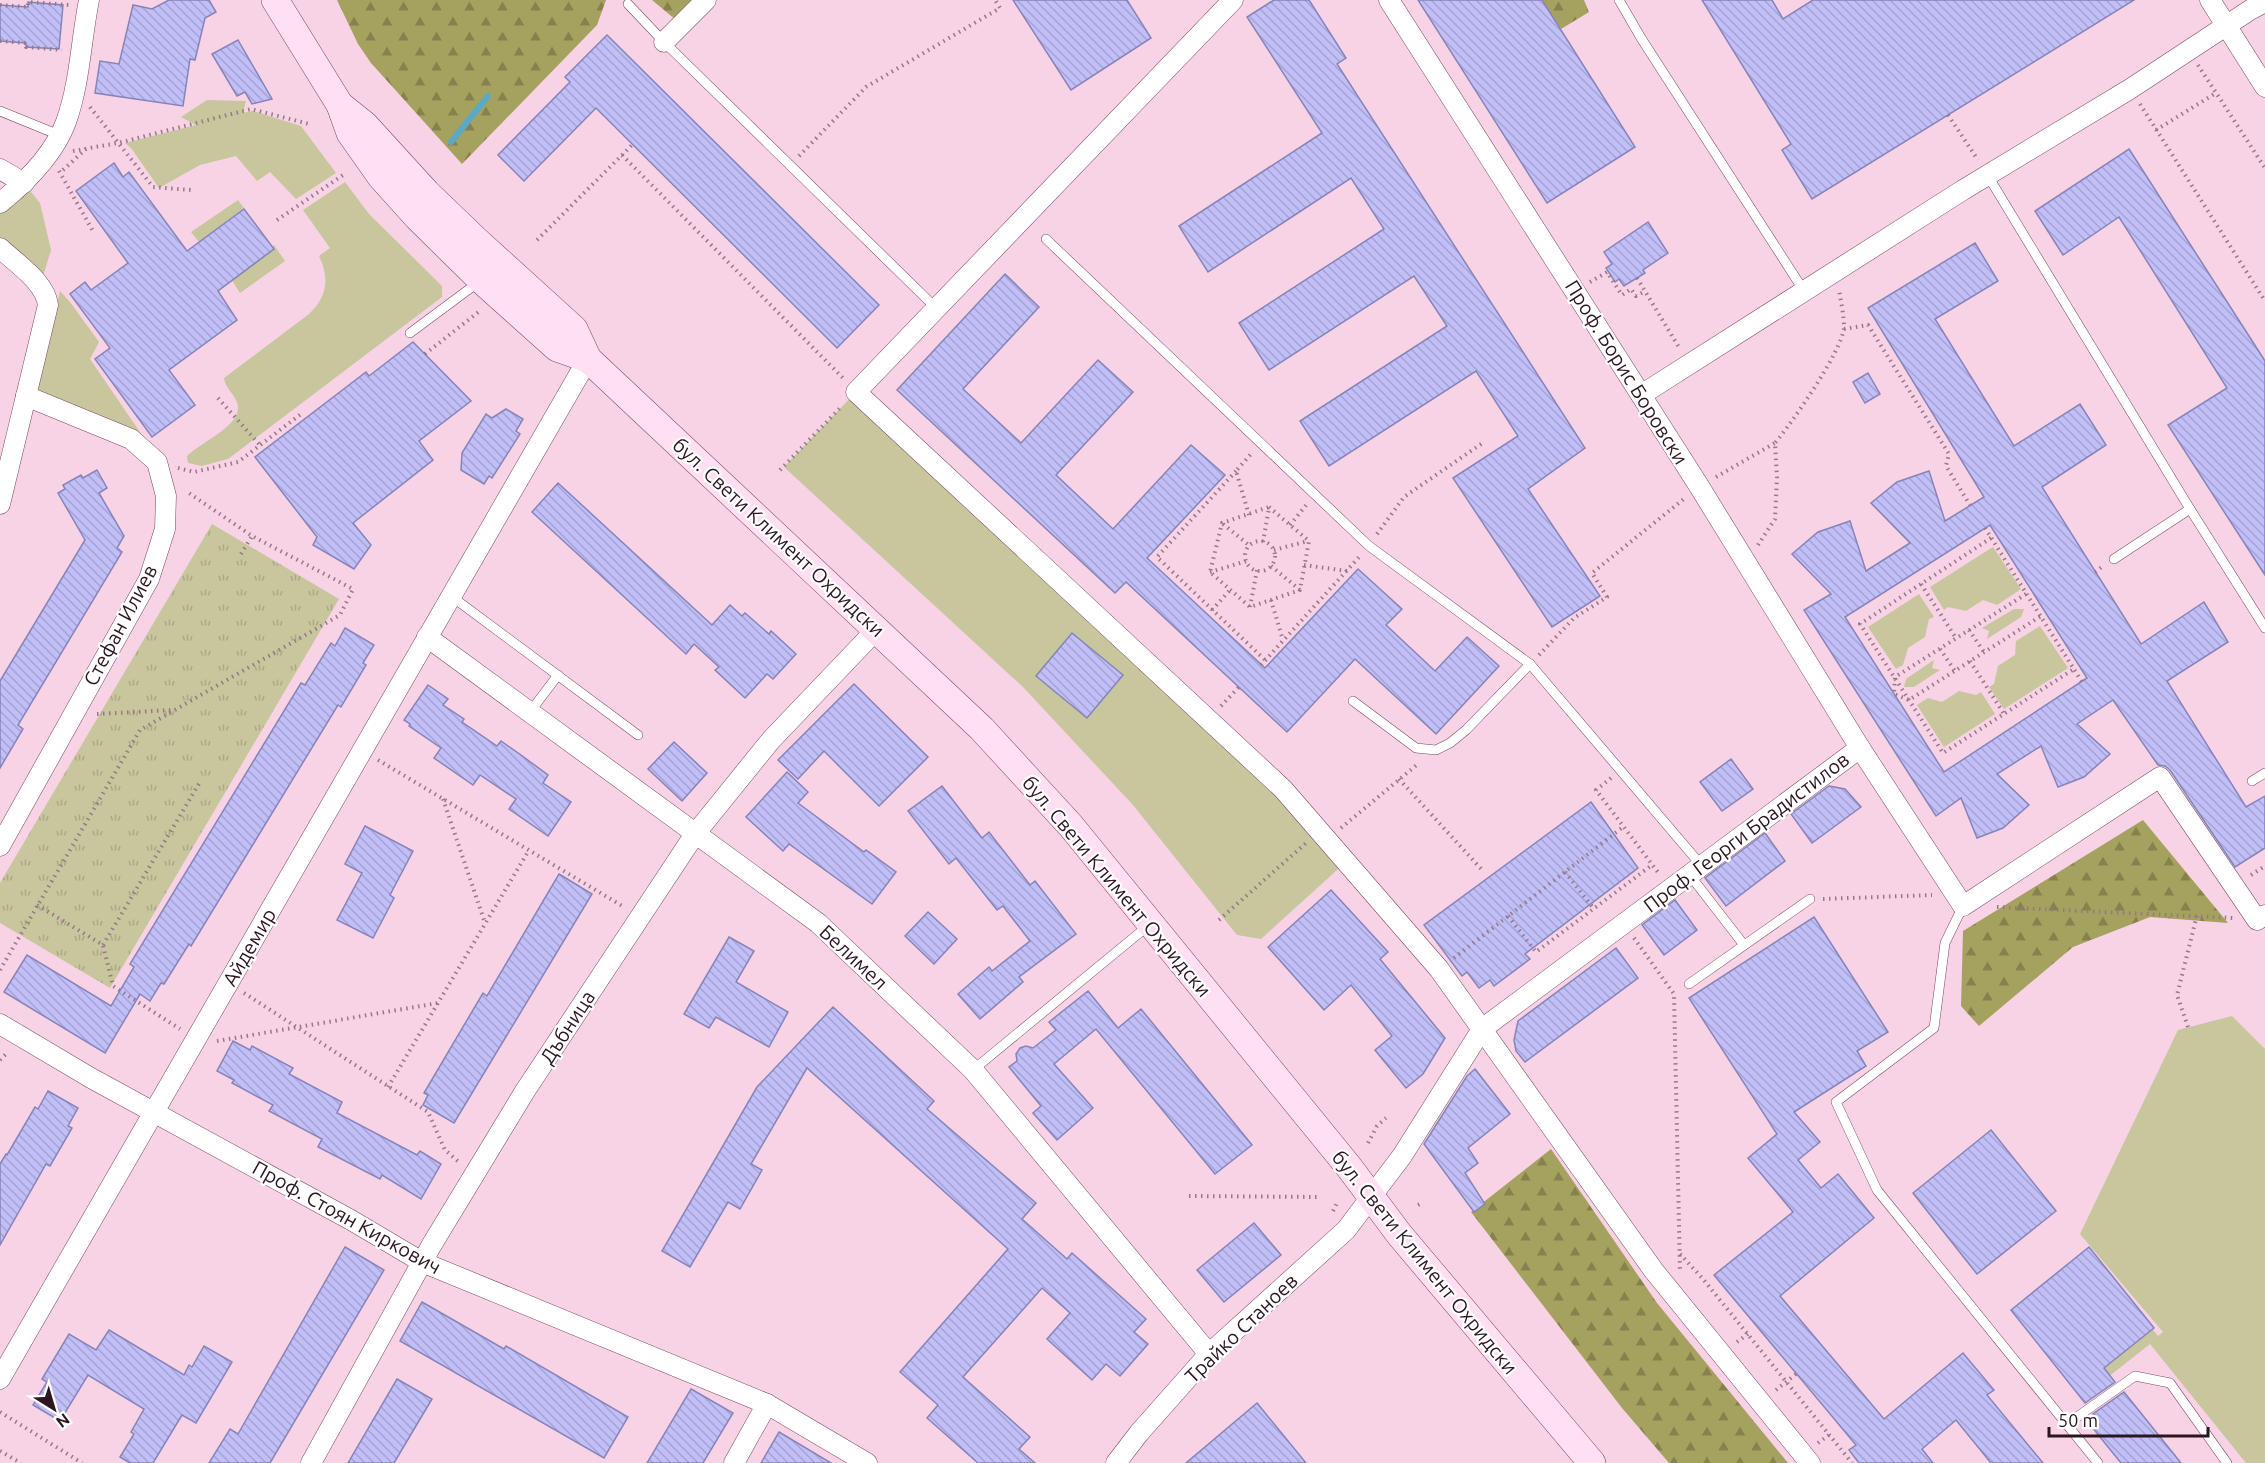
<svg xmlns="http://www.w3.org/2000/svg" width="2265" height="1463" font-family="Ubuntu,sans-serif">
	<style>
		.grass { fill: #c7c69c }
		.forest { fill: url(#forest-firs) }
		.park { fill: url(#park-tufts) }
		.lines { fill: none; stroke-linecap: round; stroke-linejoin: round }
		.stream { stroke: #5ba9c8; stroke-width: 6 }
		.building { fill: url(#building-back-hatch); stroke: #8683b9; stroke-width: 1.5; fill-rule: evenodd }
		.service-casing { stroke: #7b4864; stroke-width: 10 }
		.minor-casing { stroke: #7b4864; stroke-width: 21 }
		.secondary-casing { stroke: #7b4864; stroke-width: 28 }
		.path { stroke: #967988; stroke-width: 4; stroke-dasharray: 1.5 4.5; stroke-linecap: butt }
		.service { stroke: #fff; stroke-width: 9 }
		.minor { stroke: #fff; stroke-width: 20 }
		.secondary { stroke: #ffdff1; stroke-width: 27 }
		.labels { text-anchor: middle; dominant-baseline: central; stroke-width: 4.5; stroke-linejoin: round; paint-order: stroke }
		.street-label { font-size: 20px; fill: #2b1521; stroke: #fff }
	</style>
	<defs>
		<pattern id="forest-firs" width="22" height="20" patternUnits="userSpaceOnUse" patternTransform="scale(1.5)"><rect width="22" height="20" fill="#a5a15e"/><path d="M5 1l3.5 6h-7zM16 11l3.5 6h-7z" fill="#87824d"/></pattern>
		<pattern id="park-tufts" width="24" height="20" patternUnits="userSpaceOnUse" patternTransform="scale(1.5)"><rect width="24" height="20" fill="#c7c69c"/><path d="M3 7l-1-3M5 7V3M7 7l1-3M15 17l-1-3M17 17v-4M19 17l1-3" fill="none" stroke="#aba986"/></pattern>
		<pattern id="building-back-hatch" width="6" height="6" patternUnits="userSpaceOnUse" patternTransform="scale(1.5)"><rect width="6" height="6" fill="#c1bff8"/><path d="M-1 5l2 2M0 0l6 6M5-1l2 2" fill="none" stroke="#a6a3d4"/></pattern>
	</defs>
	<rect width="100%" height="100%" fill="#f8d3e5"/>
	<g class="grass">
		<polygon points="207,100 246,101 243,113 253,111 301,126 336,173 296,199 270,172 257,181 236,156 200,165 159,188 131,148 125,143 196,125 181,117"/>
		<path d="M345,182L369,214L442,286V297L228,459L202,466L188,463L187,456C200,443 238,427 238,408C238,396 225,389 224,378L309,314C327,297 330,279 319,256L330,248L303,210Z"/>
		<polygon points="24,183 40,203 51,250 40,286 0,248 0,204"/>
		<polygon points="238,200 244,208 199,242 191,232"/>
		<polygon points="274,245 285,261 240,293 230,277"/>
		<polygon points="60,291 70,302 99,342 90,359 144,438 36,391"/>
		<polygon points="856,392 1347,861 1261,939 1237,935 1133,805 1023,687 784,467"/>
		<polygon points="1993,547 2021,589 1997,605 1983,600 1966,611 1948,607 1944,610 1930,587"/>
		<polygon points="1919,594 1934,617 1929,619 1925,637 1908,648 1903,665 1896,669 1868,627"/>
		<polygon points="2014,609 2024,609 2021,617 1987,639 1989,631 1982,628"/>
		<polygon points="2040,626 2068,668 2004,709 1989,687 1994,684 1998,666 2015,655 2016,641"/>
		<polygon points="1934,660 1932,668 1940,670 1914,687 1904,687 1906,679"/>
		<polygon points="1959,691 1976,695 1981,692 1995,714 1944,747 1917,705 1928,698 1942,702"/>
		<polygon points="2232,1016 2265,1049 2265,1463 2246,1463 2150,1344 2084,1396 2091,1252 2158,1336 2163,1332 2080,1234 2178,1030"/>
	</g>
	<g class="forest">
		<polygon points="337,0 606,0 597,25 462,164 371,63 358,44"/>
		<polygon points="652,0 695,0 676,20"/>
		<polygon points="1542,0 1584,0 1589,12 1561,29"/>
		<polygon points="2143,820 2228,923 2150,917 2073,947 1979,1026 1961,1006 1963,931"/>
		<polygon points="1551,1149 1657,1303 1788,1463 1669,1463 1622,1408 1471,1212"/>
	</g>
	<polygon class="park" points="212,524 339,599 110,988 0,923 0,883"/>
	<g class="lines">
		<polyline class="stream" points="451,142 488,96"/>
	</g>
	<g class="building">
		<polygon points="169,0 209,0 216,12 205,18 195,60 190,59 183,106 95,93 100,61 119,64 133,5 152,9"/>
		<polygon points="1013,0 1127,0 1151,38 1071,90"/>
		<polygon points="1274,0 1309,0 1346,58 1337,64 1585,448 1528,489 1600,596 1552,627 1453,478 1518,436 1476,371 1329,466 1300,421 1447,326 1414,276 1269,370 1239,323 1384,229 1351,178 1208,272 1179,226 1322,133 1247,17"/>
		<polygon points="1418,0 1542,0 1635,147 1547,203"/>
		<polygon points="1702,0 1772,0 1783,19 1813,0 2134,0 1812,199 1782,150 1791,144"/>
		<polygon points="28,2 63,5 59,49 26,47 26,43 0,41 0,5 28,7"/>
		<polygon points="607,35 879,305 837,348 596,108 524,181 498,155 570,82 565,77"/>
		<polygon points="238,40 272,99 252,104 245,92 237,96 212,54"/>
		<polygon points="2129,149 2265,361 2265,575 2168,425 2227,388 2119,217 2063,255 2035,211"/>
		<polygon points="114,163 123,177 129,172 187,251 244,209 274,249 218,291 237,320 169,370 195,405 152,437 95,359 110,348 70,294 85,282 91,290 128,263 76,191"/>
		<polygon points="1648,222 1668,253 1643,270 1645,273 1624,286 1619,279 1615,282 1606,268 1612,264 1604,252"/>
		<path d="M1975,243L1998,281L1935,319L2014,446L2080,404L2106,445L2042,487L2141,644L2204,602L2228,642L2167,681L2246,807L2265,796V848L2235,867L2170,770L2165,766L2158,765L2113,700L2077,724L2110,754L2084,777L2058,787L2041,746L1997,774L2029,805L2003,828L1977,838L1961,798L1936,816L1804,610L1831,594L1792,554L1818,532L1850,521L1866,571L1910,543L1871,503L1897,482L1929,471L1945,521L1984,497L1868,308ZM1990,525L2087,678L1944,772L1845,617Z"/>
		<polygon points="1005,274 1039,307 963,389 1021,443 1098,360 1133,392 1056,475 1113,529 1191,445 1225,475 1147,558 1265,668 1358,569 1402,609 1386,625 1435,671 1467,637 1499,666 1436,734 1355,659 1287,732 1126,582 1115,593 897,390"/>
		<polygon points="413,342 471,401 419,441 433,460 353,523 371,545 354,569 313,545 317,537 255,457 366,372 369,376"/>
		<polygon points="1868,373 1880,394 1865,403 1853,382"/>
		<polygon points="506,409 523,419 516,431 520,434 492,478 489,476 484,484 461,470 462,453 486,414 492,418"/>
		<polygon points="97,470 107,488 99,493 124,536 117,548 122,552 18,725 23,729 0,768 0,681 85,540 58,493 65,489 63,485 81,475 83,478"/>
		<polygon points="558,483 712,625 730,605 742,616 745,613 769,634 771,631 796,654 773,679 767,674 745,698 715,670 719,667 694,644 686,654 532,512"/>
		<polygon points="345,628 374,645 363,663 366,665 341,707 338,705 191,946 189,944 164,984 161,983 150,1001 140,994 105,1053 4,992 27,955 111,1006 134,967 130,964 301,683 305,685 331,643 335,646"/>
		<polygon points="1072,633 1123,675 1087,718 1036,676"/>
		<polygon points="854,684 928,757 879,806 824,751 798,779 778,760"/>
		<polygon points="428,685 448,699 443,705 464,719 462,722 497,746 501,741 521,755 548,775 543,783 571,802 548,836 509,809 516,799 480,775 473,785 434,758 441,748 409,726 410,724 404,720"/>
		<polygon points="674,742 707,773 682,801 648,769"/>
		<polygon points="1731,759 1753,789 1722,811 1700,782"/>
		<polygon points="787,772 808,792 798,803 864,852 866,850 896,872 872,904 789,844 783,851 746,817"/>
		<polygon points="942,786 982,838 989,832 1030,885 1035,881 1076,934 1019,977 1023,982 980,1019 958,994 989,967 992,971 1030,941 1003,906 997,910 956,858 949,864 908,811"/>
		<polygon points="1829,786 1845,789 1861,807 1812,843 1791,814"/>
		<polygon points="1591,802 1638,868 1525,954 1530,959 1494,986 1490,980 1479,988 1467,972 1462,976 1424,925"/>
		<polygon points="365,826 413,851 390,895 394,898 373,938 337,920 362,873 345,864"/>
		<polygon points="1765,833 1785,861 1726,906 1705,878"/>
		<polygon points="559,874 592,894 454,1123 423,1105 428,1095 424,1093 483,993 487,996"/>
		<polygon points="1331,890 1388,952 1380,959 1445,1038 1423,1074 1406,1088 1375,1050 1392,1036 1351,985 1324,1010 1268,947"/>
		<polygon points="1675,900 1697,930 1664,955 1642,925"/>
		<polygon points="928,912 957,939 934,964 905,936"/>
		<polygon points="1814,917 1888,1032 1857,1051 1866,1066 1794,1112 1820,1142 1798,1160 1821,1188 1838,1174 1874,1218 1780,1296 1884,1419 1963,1353 1994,1390 1987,1395 2043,1463 1991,1463 1956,1420 1922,1449 1933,1463 1859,1463 1849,1450 1856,1445 1714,1275 1793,1212 1748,1158 1777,1134 1689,998"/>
		<polygon points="729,937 754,951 736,982 788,1012 769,1047 716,1017 709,1028 684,1014"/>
		<polygon points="1616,948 1638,978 1525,1062 1516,1051 1514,1040 1518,1021"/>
		<polygon points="1088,991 1118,1028 1141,1009 1252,1145 1215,1174 1096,1029 1054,1064 1093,1108 1057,1140 1033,1113 1041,1106 1009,1067 1017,1061 1016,1054 1020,1048 1026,1046 1033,1048 1056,1030 1049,1022"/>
		<polygon points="833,1007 934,1101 927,1109 1036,1203 1022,1219 1067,1259 1072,1253 1146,1319 1134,1332 1148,1344 1120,1376 1106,1364 1092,1380 1047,1339 1070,1313 1042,1288 963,1377 1030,1437 1019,1449 1035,1463 978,1463 927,1418 938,1405 900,1372 1008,1249 807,1068 751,1164 762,1170 740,1209 728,1202 690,1267 662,1251 757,1087"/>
		<polygon points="233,1041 250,1050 252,1046 293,1068 289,1074 342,1102 337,1113 417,1155 420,1151 441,1164 421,1199 382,1175 380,1179 318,1147 322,1139 269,1111 273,1105 232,1083 234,1080 217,1071"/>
		<polygon points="1475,1069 1510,1114 1468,1148 1478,1163 1465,1173 1485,1204 1474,1212 1424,1144 1467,1076"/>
		<polygon points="48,1091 78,1108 68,1126 72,1128 50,1166 46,1164 0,1245 0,1164 6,1154 7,1155 35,1107 38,1109"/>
		<polygon points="1991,1130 2056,1211 1977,1274 1913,1193"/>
		<polygon points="1254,1223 1281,1255 1224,1302 1197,1270"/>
		<polygon points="345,1247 384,1270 270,1463 209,1463 230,1429 238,1434"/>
		<polygon points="2089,1247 2154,1328 2104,1368 2115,1382 2085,1403 2011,1310"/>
		<polygon points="422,1302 504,1349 506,1346 628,1417 604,1458 400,1341"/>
		<polygon points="109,1330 184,1375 189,1365 192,1367 204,1346 232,1362 196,1423 182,1415 153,1463 130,1463 120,1457 134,1434 131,1432 144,1409 88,1375 60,1421 33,1405 47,1382 42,1379 69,1334 96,1350"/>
		<polygon points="397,1379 432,1399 394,1463 348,1463"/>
		<polygon points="691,1389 733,1413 703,1463 647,1463"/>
		<polygon points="2124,1392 2181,1463 2121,1463 2087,1421 2095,1415 2093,1414"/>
		<polygon points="1257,1403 1306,1463 1186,1463"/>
		<polygon points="779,1432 831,1463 761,1463"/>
	</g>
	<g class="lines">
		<g class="service-casing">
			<g id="service">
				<polyline points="1619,0 1641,38 1804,291"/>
				<polyline points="628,4 664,42 936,308"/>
				<polyline points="0,111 59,135"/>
				<polyline points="1988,176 2190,509 2265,628"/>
				<polyline points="1046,239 1369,546 1530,664 1701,865"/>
				<polyline points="410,333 480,281"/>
				<polyline points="2114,559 2190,509"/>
				<polyline points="451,596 638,735"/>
				<polyline points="1353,701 1416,748 1436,750 1450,743 1466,730 1530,664"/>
				<polyline points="530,712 558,675"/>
				<polyline points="2252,781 2265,773"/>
				<polyline points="1689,874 1744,945"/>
				<polyline points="1963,906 1945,943 1934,1028 1836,1102 1877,1190 2098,1463"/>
				<polyline points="1689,984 1810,899"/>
				<polyline points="973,1070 1149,925"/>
				<polyline points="2067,1424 2135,1376 2170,1383 2227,1463"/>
			</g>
		</g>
		<g class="minor-casing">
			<g id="minor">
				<polyline points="1233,0 856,392 1283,789 1439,969 1654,1271 1810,1463"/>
				<polyline points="1389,0 1699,486 1860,748 1963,906 2160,777 2257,920 2265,915"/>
				<polyline points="2210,0 2265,87"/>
				<polyline points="664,42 706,0"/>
				<polyline points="0,169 24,183"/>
				<path d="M0,203C26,182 54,154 66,122C80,83 81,40 89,0"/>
				<path d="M0,248C17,264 45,282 48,305L0,504"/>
				<polyline points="1641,395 1963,190 2130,89 2250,10 2265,2"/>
				<polyline points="427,637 818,923 973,1070 1209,1354"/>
				<polyline points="0,846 149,579 165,529 166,496 157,462 131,439 26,396"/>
				<polyline points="0,1024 91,1078 351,1220 422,1262 767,1404 867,1463"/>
				<polyline points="0,1379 588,359"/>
				<polyline points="311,1463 431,1246 525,1091 695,834 771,740 877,629"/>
				<polyline points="734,1463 767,1404"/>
				<polyline points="1116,1463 1139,1433 1209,1354 1346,1230 1402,1156 1482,1029 1860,748"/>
			</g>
		</g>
		<g class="secondary-casing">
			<g id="secondary">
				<polyline points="275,0 340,105 350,133 381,177 417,217 481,280 557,348 588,359"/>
				<polyline points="340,105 365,125 427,193 476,240 574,329 588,359 982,729 1071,826 1349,1167 1399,1234 1592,1463"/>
			</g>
		</g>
		<g class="path">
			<polyline points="0,5 28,7 28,2 69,5"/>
			<polyline points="0,41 26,43 26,47 62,50"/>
			<polyline points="2198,65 2265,168"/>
			<polyline points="2140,104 2265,301"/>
			<polyline points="90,107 153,187 191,190"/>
			<polyline points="1948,115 1978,160"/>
			<polyline points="2156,130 2216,93"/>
			<polyline points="73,151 118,143 251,109 309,124"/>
			<polyline points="622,155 844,379"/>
			<polyline points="799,156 866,87 1000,8 995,0"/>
			<polyline points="63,170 86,149"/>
			<polyline points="59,171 94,233"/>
			<polyline points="277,220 346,173"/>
			<polyline points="537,240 633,144"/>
			<polyline points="1637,278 1680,349"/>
			<polyline points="1590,282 1607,272 1622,295 1631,289 1636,296 1645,291"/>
			<polyline points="1844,329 1868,325 1949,454 1946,466 1970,505"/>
			<polyline points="425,354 481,310"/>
			<polyline points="218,398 259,444"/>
			<polyline points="178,468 194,472 238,462 301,414"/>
			<polyline points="780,470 842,406"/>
			<polyline points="1236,471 1157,557 1265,660"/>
			<polyline points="1716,477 1775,443"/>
			<polygon points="1269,507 1309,541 1300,590 1250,607 1210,572 1222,523"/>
			<polyline points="1249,515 1236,471 1251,454"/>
			<polyline points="1223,524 1250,546"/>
			<polyline points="1290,525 1307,504"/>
			<polyline points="1985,528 2082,682"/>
			<polyline points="1377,534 1404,497 1484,442"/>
			<polyline points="1991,538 1860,624 1943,753 2074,669"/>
			<circle cx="1260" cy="556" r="15"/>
			<polyline points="1263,542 1269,508"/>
			<path d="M1758,545L1775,519L1777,478L1775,443C1791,424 1843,350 1844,327C1844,316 1841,302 1839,290"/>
			<polyline points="1274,550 1308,541"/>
			<polyline points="241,554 252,536"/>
			<polyline points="1304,565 1347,571"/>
			<polyline points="1271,566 1300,590"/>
			<polyline points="1210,572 1247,561"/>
			<polyline points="2095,572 2103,566"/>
			<polyline points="1921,584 1956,638"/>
			<polyline points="2026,594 1895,677 1894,694 1909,700 2041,616"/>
			<polyline points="1271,600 1283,640"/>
			<polyline points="1250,607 1257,570"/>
			<polyline points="1212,610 1230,590"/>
			<polyline points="1969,630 1984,652"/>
			<polyline points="1940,649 1955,671"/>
			<polyline points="1539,655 1574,618 1607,597 1592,573 1685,498"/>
			<polyline points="1970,661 2004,714"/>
			<polyline points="1261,665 1360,556"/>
			<polyline points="1221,706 1239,687"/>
			<polyline points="97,714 173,710"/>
			<polyline points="378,760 624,907"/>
			<polyline points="1611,778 1596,790 1660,875"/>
			<polyline points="1399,779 1483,871"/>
			<polyline points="443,799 485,923"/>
			<polyline points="1341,828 1419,763"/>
			<polyline points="1565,872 1594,909"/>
			<polyline points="2251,875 2265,866"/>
			<polyline points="1823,899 1932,895"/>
			<polyline points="37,905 103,945 113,986 180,1029"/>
			<polyline points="1997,907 2233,918"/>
			<polyline points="1508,916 1536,952 1652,865"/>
			<polyline points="1219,920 1306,843"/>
			<polyline points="1634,938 1674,994 1680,1272"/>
			<polyline points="103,945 200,782"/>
			<polyline points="1454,958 1623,827"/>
			<polyline points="0,970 140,730 340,615 353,589 252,536 186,491"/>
			<polyline points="244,993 428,1112 445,1150 460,1163"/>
			<polyline points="2188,1027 2177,995 2197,915"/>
			<polyline points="217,1041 438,1003"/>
			<polyline points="0,1060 8,1052"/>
			<polyline points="388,1087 529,850"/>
			<polyline points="1368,1143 1377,1126 1386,1118"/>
			<polyline points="1189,1196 1320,1197"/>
			<polyline points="1418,1205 1420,1204"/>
			<polyline points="1333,1211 1338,1201"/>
			<polyline points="1680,1254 1703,1279 1852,1463"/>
			<polyline points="1737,1342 1748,1334"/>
			<polyline points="1776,1390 1796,1374"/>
			<polyline points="0,1412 82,1463"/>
			<polyline points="1818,1443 1829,1435"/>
			<polyline points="0,1451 21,1463"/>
		</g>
		<use href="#service" class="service"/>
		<use href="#minor" class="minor"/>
		<use href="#secondary" class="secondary"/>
	</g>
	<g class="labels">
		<g class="street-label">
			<text transform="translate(1627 372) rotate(58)">Проф. Борис Боровски</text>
			<text transform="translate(779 537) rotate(43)">бул. Свети Климент Охридски</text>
			<text transform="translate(120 625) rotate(-62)">Стефан Илиев</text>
			<text transform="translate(1746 832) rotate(-37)">Проф. Георги Брадистилов</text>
			<text transform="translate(1117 886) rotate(50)">бул. Свети Климент Охридски</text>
			<text transform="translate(249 947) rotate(-60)">Айдемир</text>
			<text transform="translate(854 957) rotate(43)">Белимел</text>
			<text transform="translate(567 1027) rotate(-57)">Дъбница</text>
			<text transform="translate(347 1217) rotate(29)">Проф. Стоян Киркович</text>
			<text transform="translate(1425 1262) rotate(51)">бул. Свети Климент Охридски</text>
			<text transform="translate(1241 1328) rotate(-44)">Трайко Станоев</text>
		</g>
	</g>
	<g transform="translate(54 1409) rotate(143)" stroke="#ffffff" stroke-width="4.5" paint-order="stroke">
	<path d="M0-4.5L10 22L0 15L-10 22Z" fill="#2b1521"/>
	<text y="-9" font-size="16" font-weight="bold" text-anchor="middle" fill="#2b1521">N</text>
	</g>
	<path d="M2049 1427v9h159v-9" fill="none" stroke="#2b1521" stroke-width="3"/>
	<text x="2058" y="1427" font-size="18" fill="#2b1521" stroke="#ffffff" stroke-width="4.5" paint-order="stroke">50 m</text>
</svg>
